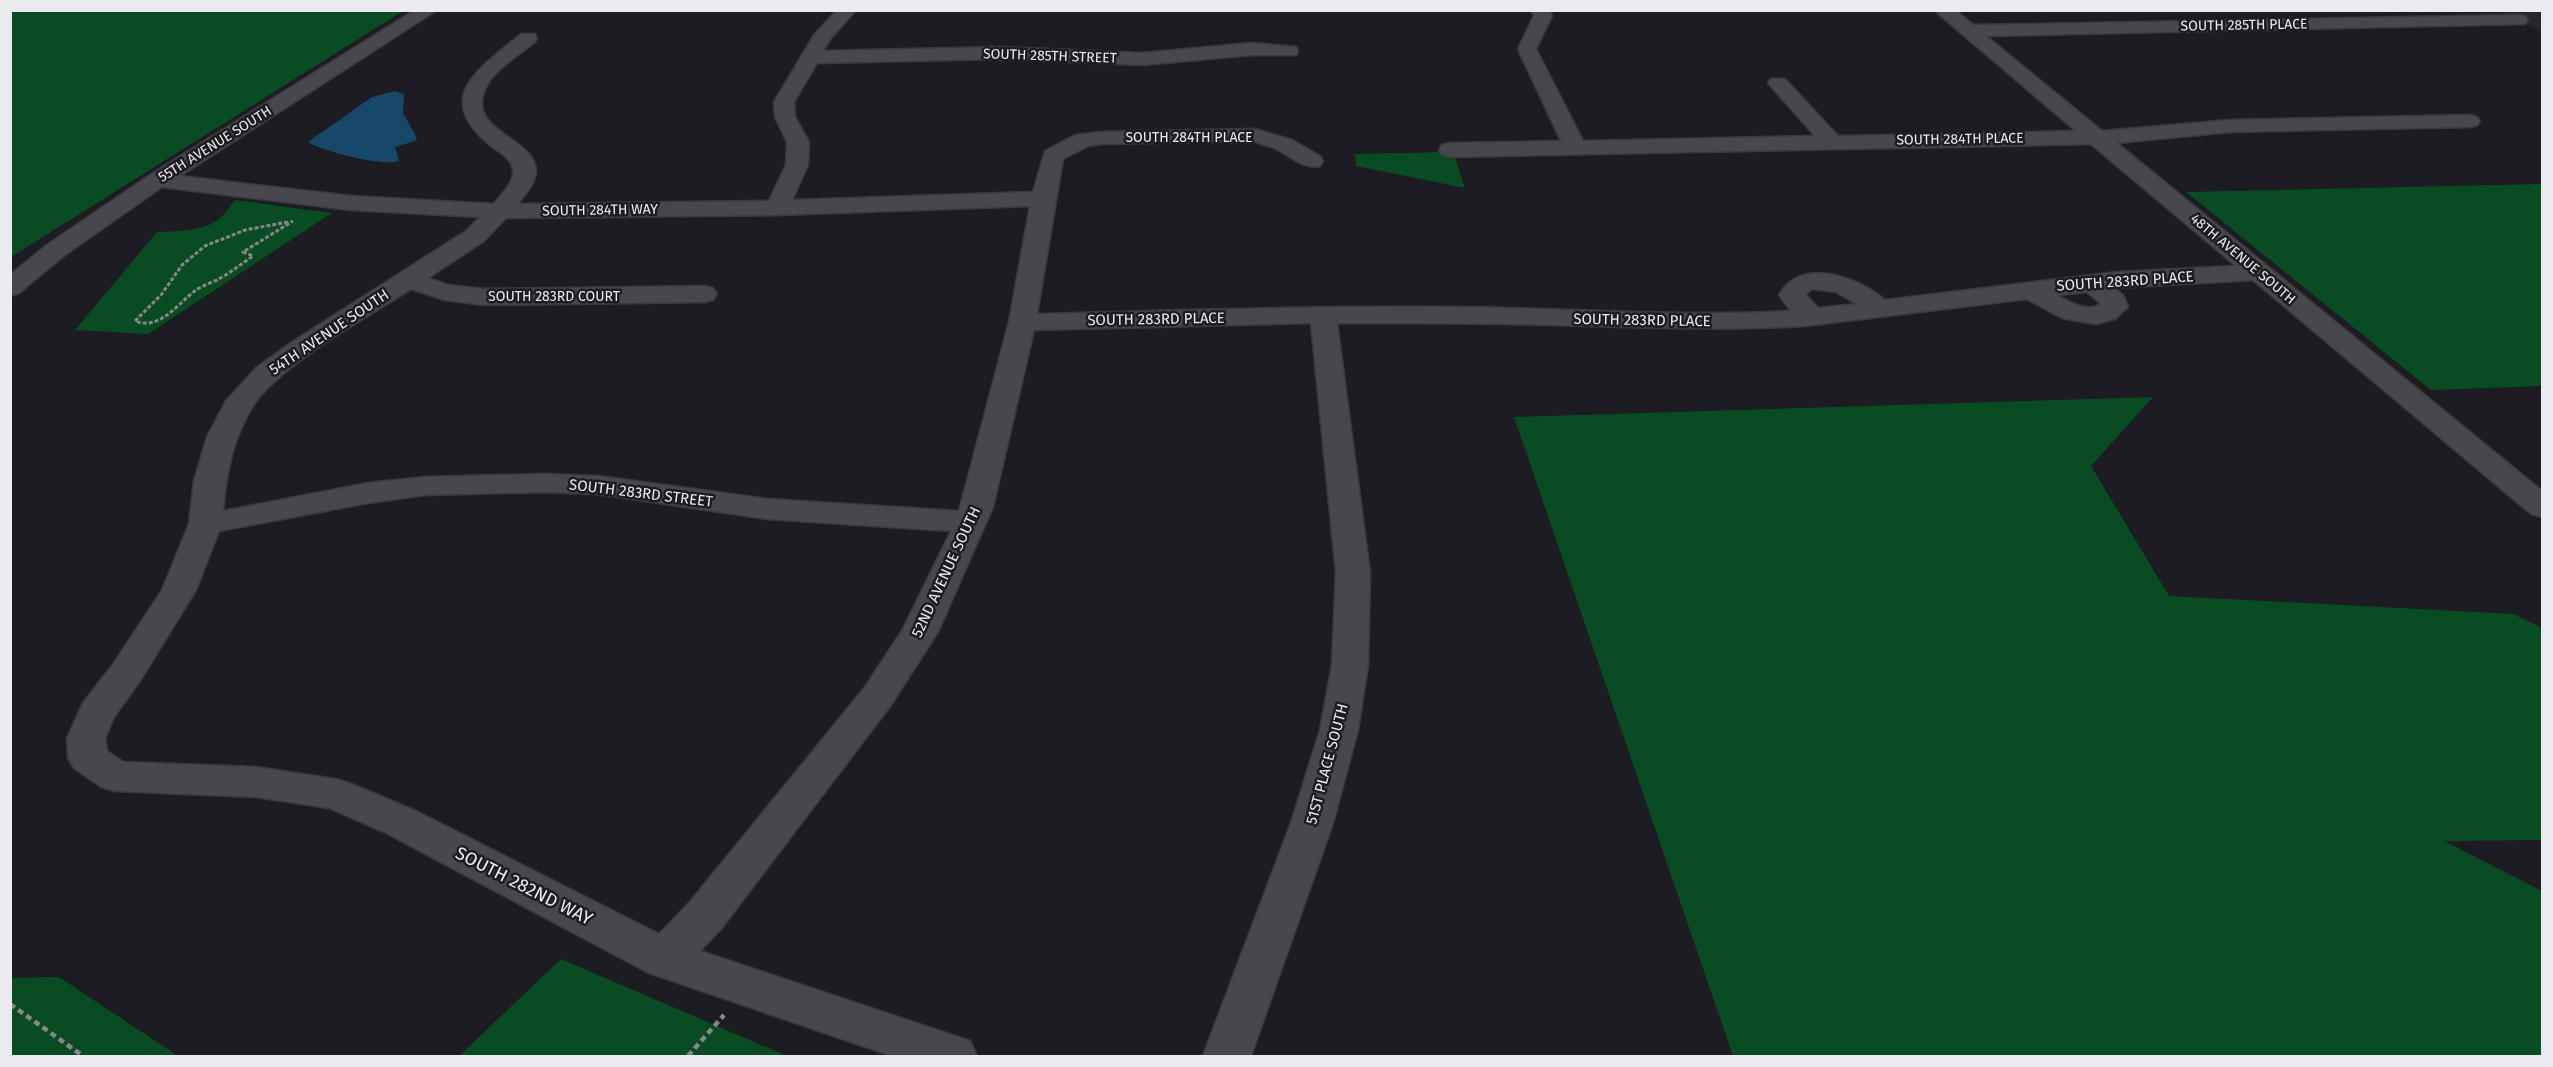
<svg xmlns="http://www.w3.org/2000/svg" width="2553" height="1067" font-family="'Fira Sans',sans-serif">
	<style>
		.built { fill: #262530 }
		.green { fill: #094c23 }
		.water { fill: #174769 }
		.lines { fill: none; stroke-linecap: round; stroke-linejoin: round }
		.minor-casing { stroke: #39383d; stroke-width: 3 }
		.path-far1 { stroke: #87868b; stroke-width: 3; stroke-dasharray: 4 2; stroke-linecap: butt }
		.path { stroke: #87868b; stroke-width: 4.5; stroke-dasharray: 6 4; stroke-linecap: butt }
		.minor { fill: #47474d; fill-rule: evenodd }
		.labels { text-anchor: middle; dominant-baseline: central; stroke-width: 5; stroke-linejoin: round; paint-order: stroke }
		.far-street-label { font-size: 14px; fill: #ebeaee; stroke: #1c1c22 }
		.street-label { font-size: 15px; fill: #ebeaee; stroke: #1c1c22 }
		.near-street-label { font-size: 18px; fill: #ebeaee; stroke: #1c1c22 }
	</style>
	<rect width="100%" height="100%" fill="#1c1c22"/>
	<polygon class="built" points="2498,11 2542,11 2542,32 2519,20"/>
	<g class="green">
		<polygon points="11,10 403,10 403,11 11,257"/>
		<polygon points="1453,152 1465,188 1356,166 1355,154"/>
		<polygon points="2542,184 2542,386 2431,390 2186,192"/>
		<path d="M235,200L332,213L148,334L75,330L157,232C177,231 203,232 219,219C225,214 230,206 235,200Z"/>
		<polygon points="2153,397 2091,466 2169,596 2513,614 2542,628 2542,840 2444,841 2542,891 2542,1056 1733,1056 1514,417"/>
		<polygon points="561,959 787,1056 459,1056"/>
		<polygon points="59,977 178,1056 11,1056 11,978"/>
	</g>
	<path class="water" d="M395,91L404,94L403,113L417,138L415,141L395,147L399,161C383,167 322,151 308,142L372,97Z"/>
	<g class="lines">
		<g class="minor-casing">
			<path id="minor" d="M415,10H437L180,176L351,196L494,204C501,194 515,182 513,169C512,159 499,152 491,146C431,97 479,69 521,34H535L537,38L535,42C520,54 499,67 489,82C458,131 537,136 536,172C535,184 525,194 518,204L769,201L786,165L787,142L775,117L774,102L814,35L837,10H856L831,38L823,51L997,47L1142,53L1252,43L1296,47L1298,51L1296,55H1252L1142,65L997,59L817,63L794,102L795,117L809,142L808,165L792,200L1033,192L1045,151L1075,135L1100,132L1255,129L1292,140L1320,156L1323,161L1320,166C1303,170 1291,156 1276,149C1269,146 1261,144 1253,141L1100,144L1088,146L1063,159L1037,314C1176,310 1316,306 1455,307C1567,308 1679,317 1791,311L1779,295C1801,256 1858,277 1885,300L2118,272L2236,266L2091,144L1450,157L1442,155L1439,150L1442,145L1450,143L1561,141L1518,49L1534,16L1531,10H1549L1552,16L1536,49L1583,141L1815,136L1768,83L1771,79H1785L1838,136L2076,131L1934,10H1955L1973,25L2519,15L2525,16L2528,20L2525,24L1986,36L2102,131L2230,120L2470,115L2477,117L2480,121L2477,125L2470,127L2230,132L2117,143L2542,491V517L2531,514L2253,280L2114,288L2123,295L2128,307L2115,319L2095,324L2062,318L2027,299L1804,326C1720,331 1636,327 1552,325C1481,323 1409,323 1337,323L1370,573L1368,665L1358,730L1333,823L1251,1056H1203L1291,823L1320,730L1332,665L1336,573L1311,323L1034,330L993,507L938,632L891,705L721,929L700,951L970,1041L977,1056H892L649,973L386,833L329,808L256,797L115,791L101,787L74,768L68,758L67,738L83,703L114,663L162,590L189,524L194,481L207,437L226,401L256,368L289,344L466,231L480,217L351,210L162,187L65,255L19,293L10,296V275L47,245L150,175ZM1030,206L1009,322L959,511L767,499L598,476L544,474L425,477L368,483L223,511C226,474 233,438 253,406C277,367 369,316 411,289L445,300L484,305L704,302L713,300L717,294L713,288L704,286L484,289L448,285L428,278L484,241L506,218L777,215ZM1812,289L1836,292L1857,304L1818,308L1805,294ZM2087,292L2101,304C2088,313 2069,302 2057,295ZM544,492L598,494L767,519L951,531L903,629L865,687L689,903L659,934L416,811L349,783L335,779L256,767L123,762L107,751L105,738L114,717L140,681L196,590L219,531L368,503L425,495Z"/>
		</g>
		<path class="path-far1" d="M288,222L245,230L205,246L182,265L161,295L135,321C160,331 178,303 196,290C202,286 210,283 217,280C230,273 241,264 253,256L243,252L293,221"/>
		<g class="path">
			<polyline points="10,1004 83,1056"/>
			<polyline points="688,1056 724,1015"/>
		</g>
		<use href="#minor" class="minor"/>
	</g>
	<g class="labels">
		<g class="far-street-label">
			<text transform="translate(2244 25) rotate(-1)">SOUTH 285TH PLACE</text>
			<text transform="translate(1050 56) rotate(2)">SOUTH 285TH STREET</text>
			<text x="1189" y="137">SOUTH 284TH PLACE</text>
			<text transform="translate(1960 139) rotate(-1)">SOUTH 284TH PLACE</text>
			<text transform="translate(215 144) rotate(-32)">55TH AVENUE SOUTH</text>
			<text transform="translate(600 210) rotate(-1)">SOUTH 284TH WAY</text>
			<text transform="translate(2243 259) rotate(40)">48TH AVENUE SOUTH</text>
			<text x="554" y="296">SOUTH 283RD COURT</text>
		</g>
		<g class="street-label">
			<text transform="translate(2125 281) rotate(-4)">SOUTH 283RD PLACE</text>
			<text transform="translate(1156 319) rotate(-1)">SOUTH 283RD PLACE</text>
			<text transform="translate(1642 320) rotate(1)">SOUTH 283RD PLACE</text>
			<text transform="translate(329 332) rotate(-34)">54TH AVENUE SOUTH</text>
			<text transform="translate(641 493) rotate(7)">SOUTH 283RD STREET</text>
			<text transform="translate(946 572) rotate(-65)">52ND AVENUE SOUTH</text>
			<text transform="translate(1327 764) rotate(-75)">51ST PLACE SOUTH</text>
		</g>
		<g class="near-street-label">
			<text transform="translate(524 886) rotate(27)">SOUTH 282ND WAY</text>
		</g>
	</g>
	<rect width="2553" height="1067" fill="none" stroke="#ebeaee" stroke-width="24"/>
</svg>
